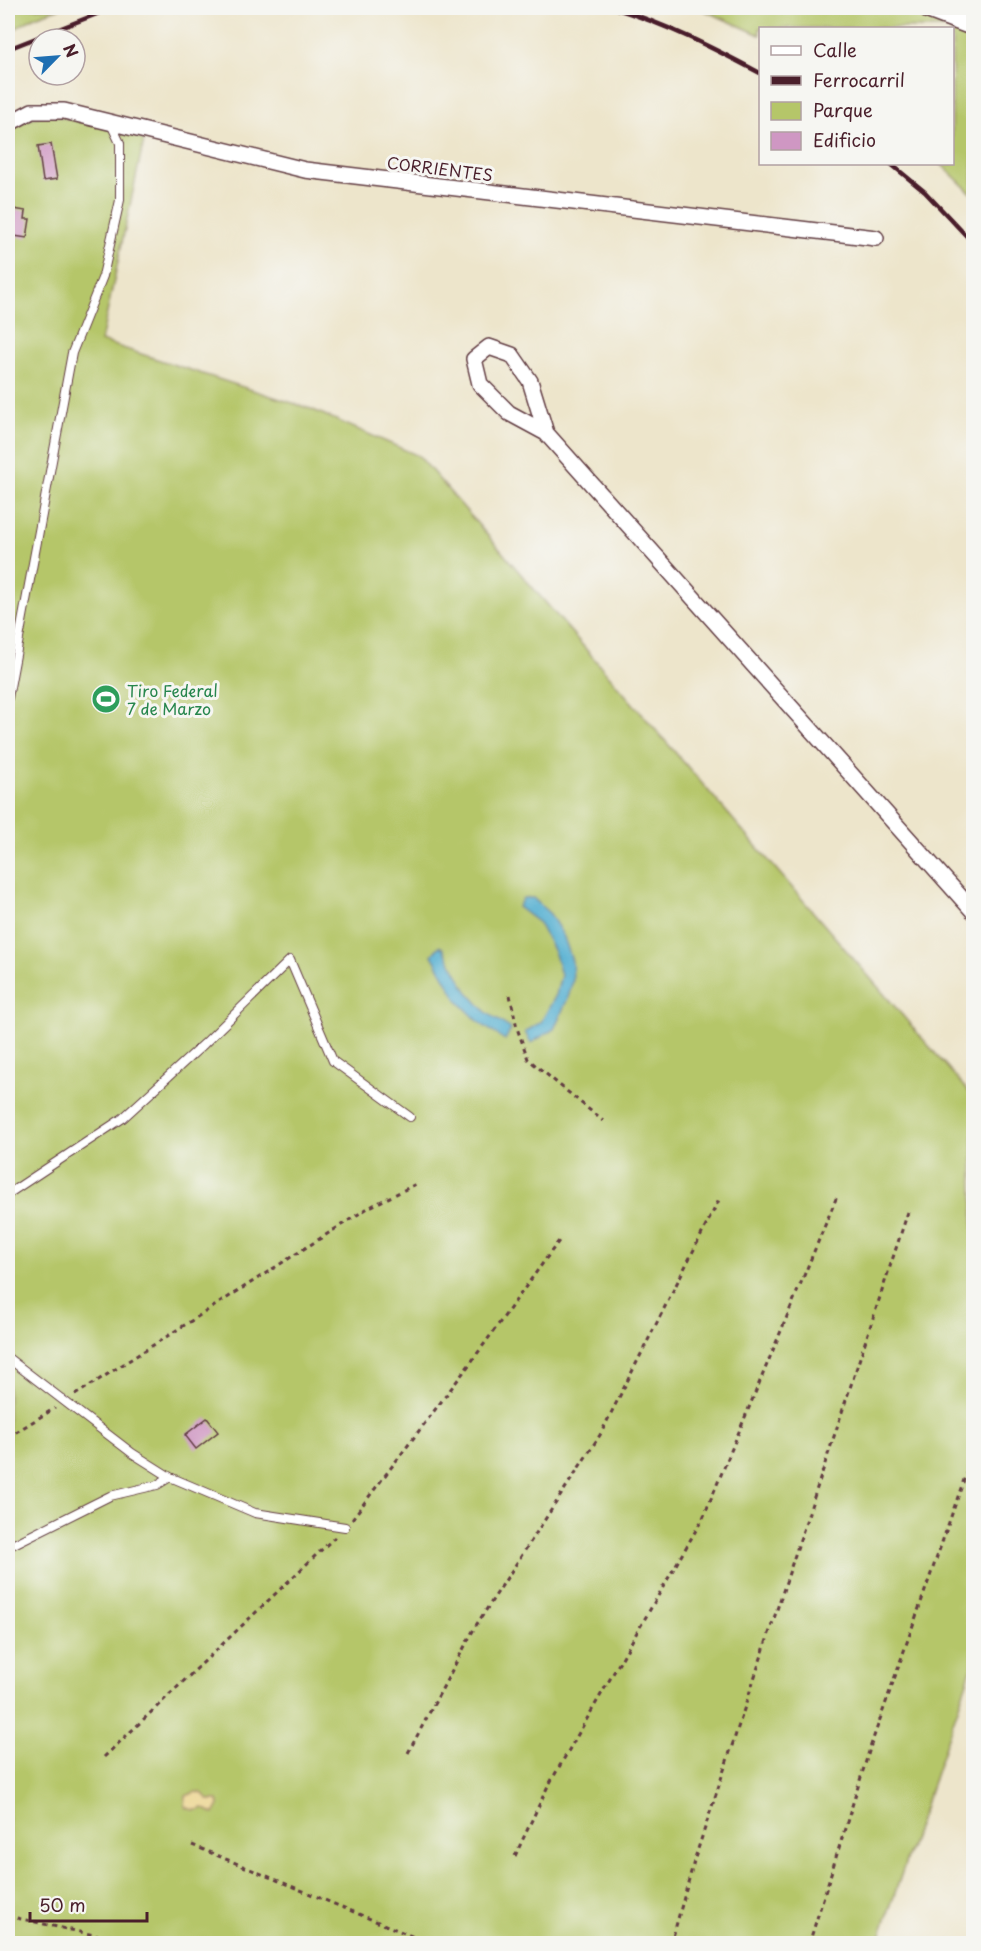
<svg xmlns="http://www.w3.org/2000/svg" width="981" height="1951" font-family="'Playpen Sans',sans-serif">
	<style>
		.green { fill: #b5c669; stroke: #80724a; stroke-width: 1.5 }
		.sand { fill: #eeda9e; stroke: #9c7c64; stroke-width: 1.5 }
		.water { fill: #53afd1; stroke: #4e677e; stroke-width: 1.5 }
		.building { fill: #cf97c3 }
		.lines { fill: none; stroke-linecap: round; stroke-linejoin: round }
		.service-casing { stroke: #623d43; stroke-width: 10 }
		.minor-casing { stroke: #623d43; stroke-width: 18 }
		.secondary-casing { stroke: #623d43; stroke-width: 24 }
		.path { stroke: #623d43; stroke-width: 3; stroke-dasharray: 4.5 4.5; stroke-linecap: butt }
		.service { stroke: #fff; stroke-width: 8 }
		.minor { stroke: #fff; stroke-width: 15 }
		.secondary { stroke: #fff; stroke-width: 21 }
		.rail { stroke: #4a1f2b; stroke-width: 4.5 }
		.labels { text-anchor: middle; dominant-baseline: central; stroke-width: 6; stroke-linejoin: round; paint-order: stroke }
		.street-label { font-size: 16px; fill: #4a1f2b; stroke: #f6f6f2 }
		.leisure-label { font-size: 16px; fill: #27864d; stroke: #f6f6f2; text-anchor: start }
	</style>
	<rect width="100%" height="100%" fill="#f6f6f2"/>
	<filter id="ink" filterUnits="userSpaceOnUse"><feTurbulence type="fractalNoise" baseFrequency=".0167" numOctaves="2"/><feDisplacementMap in="SourceGraphic" scale="12" xChannelSelector="R" yChannelSelector="G"/><feConvolveMatrix kernelMatrix="1 2 1 2 8 2 1 2 1" color-interpolation-filters="sRGB"/></filter>
	<filter id="wash" filterUnits="userSpaceOnUse"><feTurbulence type="fractalNoise" baseFrequency=".008" numOctaves="4" result="noise"/><feDisplacementMap in="SourceGraphic" scale="24" xChannelSelector="R" yChannelSelector="G"/><feGaussianBlur stdDeviation="1.35" result="paint"/><feColorMatrix in="noise" values="0 0 0 0 0 0 0 0 0 0 0 0 0 0 0 0 0 1.4 0 .05"/><feComposite in="paint" operator="in"/></filter>
	<g filter="url(#wash)">
		<rect width="100%" height="100%" fill="#ede5cb"/>
		<g class="green">
			<polygon points="8,8 60,8 35,17 8,33"/>
			<polygon points="699,8 913,8 973,32 973,195 941,164 952,164 952,28 760,28 760,35"/>
			<polygon points="46,114 122,130 144,140 101,341 311,409 419,456 973,1097 973,1664 878,1943 8,1943 8,130 28,119"/>
		</g>
		<polygon class="sand" points="195,1792 202,1793 209,1800 218,1800 219,1805 214,1814 203,1808 200,1810 193,1810 185,1807 186,1796"/>
		<g class="water">
			<polygon points="523,898 533,898 550,914 564,937 572,961 573,980 568,998 554,1029 531,1043 525,1032 541,1022 556,995 561,975 555,954 539,923 518,907"/>
			<polygon points="439,946 443,948 467,991 486,1012 511,1029 505,1040 481,1024 458,1001 432,955"/>
		</g>
		<g id="blocks">
			<g class="building">
				<polygon points="51,144 57,179 43,181 38,146"/>
				<polygon points="8,208 26,211 25,219 30,219 27,238 8,235"/>
				<polygon points="207,1418 218,1432 196,1449 185,1435"/>
			</g>
		</g>
	</g>
	<g filter="url(#ink)">
		<use href="#blocks" fill-opacity="0" stroke="#623d43" stroke-width="1.5"/>
		<g class="lines">
			<g class="service-casing">
				<g id="service">
					<polyline points="8,698 72,353 103,276 120,200 120,143 111,124"/>
					<polyline points="8,1194 123,1118 204,1044 290,960 333,1061 410,1117"/>
					<polyline points="8,1358 132,1453 170,1477 255,1513 345,1527"/>
					<polyline points="8,1547 110,1496 157,1485 170,1477"/>
				</g>
			</g>
			<g class="minor-casing">
				<g id="minor">
					<polyline points="8,124 32,111 64,111 305,170 876,238"/>
					<polyline points="546,433 530,381 512,355 489,347 474,359 480,384 509,413 546,433 974,912"/>
				</g>
			</g>
			<g class="secondary-casing">
				<polyline id="secondary" points="929,8 974,25"/>
			</g>
			<g class="path">
				<polyline points="510,995 517,1028 528,1059 603,1121"/>
				<polyline points="75,1395 368,1208 418,1183"/>
				<polyline points="8,1437 55,1408"/>
				<polyline points="352,1519 469,1365 561,1238"/>
				<polyline points="408,1753 475,1627 600,1435 720,1198"/>
				<polyline points="104,1757 335,1537"/>
				<polyline points="192,1845 431,1944"/>
				<polyline points="515,1856 547,1788 703,1518 838,1194"/>
				<polyline points="8,1916 134,1944"/>
				<polyline points="671,1944 694,1861 908,1212"/>
				<polyline points="809,1944 871,1745 974,1451"/>
			</g>
			<use href="#service" class="service"/>
			<use href="#minor" class="minor"/>
			<use href="#secondary" class="secondary"/>
			<g class="rail">
				<path d="M614,8C666,24 713,48 760,73"/>
				<polyline points="8,49 112,8"/>
				<polyline points="891,164 925,192 974,244"/>
			</g>
		</g>
	</g>
	<defs>
		<g id="stadium-disc" transform="scale(1.5)"><circle r="9.5" fill="#2e9e5b" stroke="#f6f6f2"/><path d="M0-5a6.5 5 0 1 0 0 10a6.5 5 0 1 0 0-10ZM-3.5-1.8h7v3.6h-7Z" fill="#fff"/></g>
	</defs>
	<g fill-rule="evenodd">
		<use href="#stadium-disc" x="106" y="699"/>
	</g>
	<g class="labels">
		<g class="street-label">
			<text transform="translate(440 168) rotate(7)">CORRIENTES</text>
		</g>
		<g class="leisure-label">
			<text x="127" y="690">Tiro Federal<tspan x="127" dy="18">7 de Marzo</tspan></text>
		</g>
	</g>
	<rect width="981" height="1951" fill="none" stroke="#f6f6f2" stroke-width="30"/>
	<rect x="759" y="27" width="195" height="138" fill="#f6f6f2" stroke="#b1a0a2" stroke-width="1.5"/>
	<rect x="771" y="46" width="30" height="9" fill="#ffffff" stroke="#b1a0a2" stroke-width="1.5"/>
	<text x="813" y="57" font-size="18" fill="#4a1f2b">Calle</text>
	<rect x="771" y="76" width="30" height="9" fill="#4a1f2b" stroke="#b1a0a2" stroke-width="1.5"/>
	<text x="813" y="87" font-size="18" fill="#4a1f2b">Ferrocarril</text>
	<rect x="771" y="102" width="30" height="18" fill="#b5c669" stroke="#b1a0a2" stroke-width="1.5"/>
	<text x="813" y="117" font-size="18" fill="#4a1f2b">Parque</text>
	<rect x="771" y="132" width="30" height="18" fill="#cf97c3" stroke="#b1a0a2" stroke-width="1.5"/>
	<text x="813" y="147" font-size="18" fill="#4a1f2b">Edificio</text>
	<g transform="translate(57 57) rotate(65)"><circle r="28" fill="#f6f6f2" stroke="#b1a0a2" stroke-width="1.5"/>
	<path d="M0-4.5L10 22L0 15L-10 22Z" fill="#1f6fb2"/>
	<text y="-9" font-size="16" font-weight="bold" text-anchor="middle" fill="#4a1f2b">N</text>
	</g>
	<path d="M30 1912v9h117v-9" fill="none" stroke="#4a1f2b" stroke-width="3"/>
	<text x="39" y="1912" font-size="18" fill="#4a1f2b" stroke="#f6f6f2" stroke-width="4.5" paint-order="stroke">50 m</text>
</svg>
